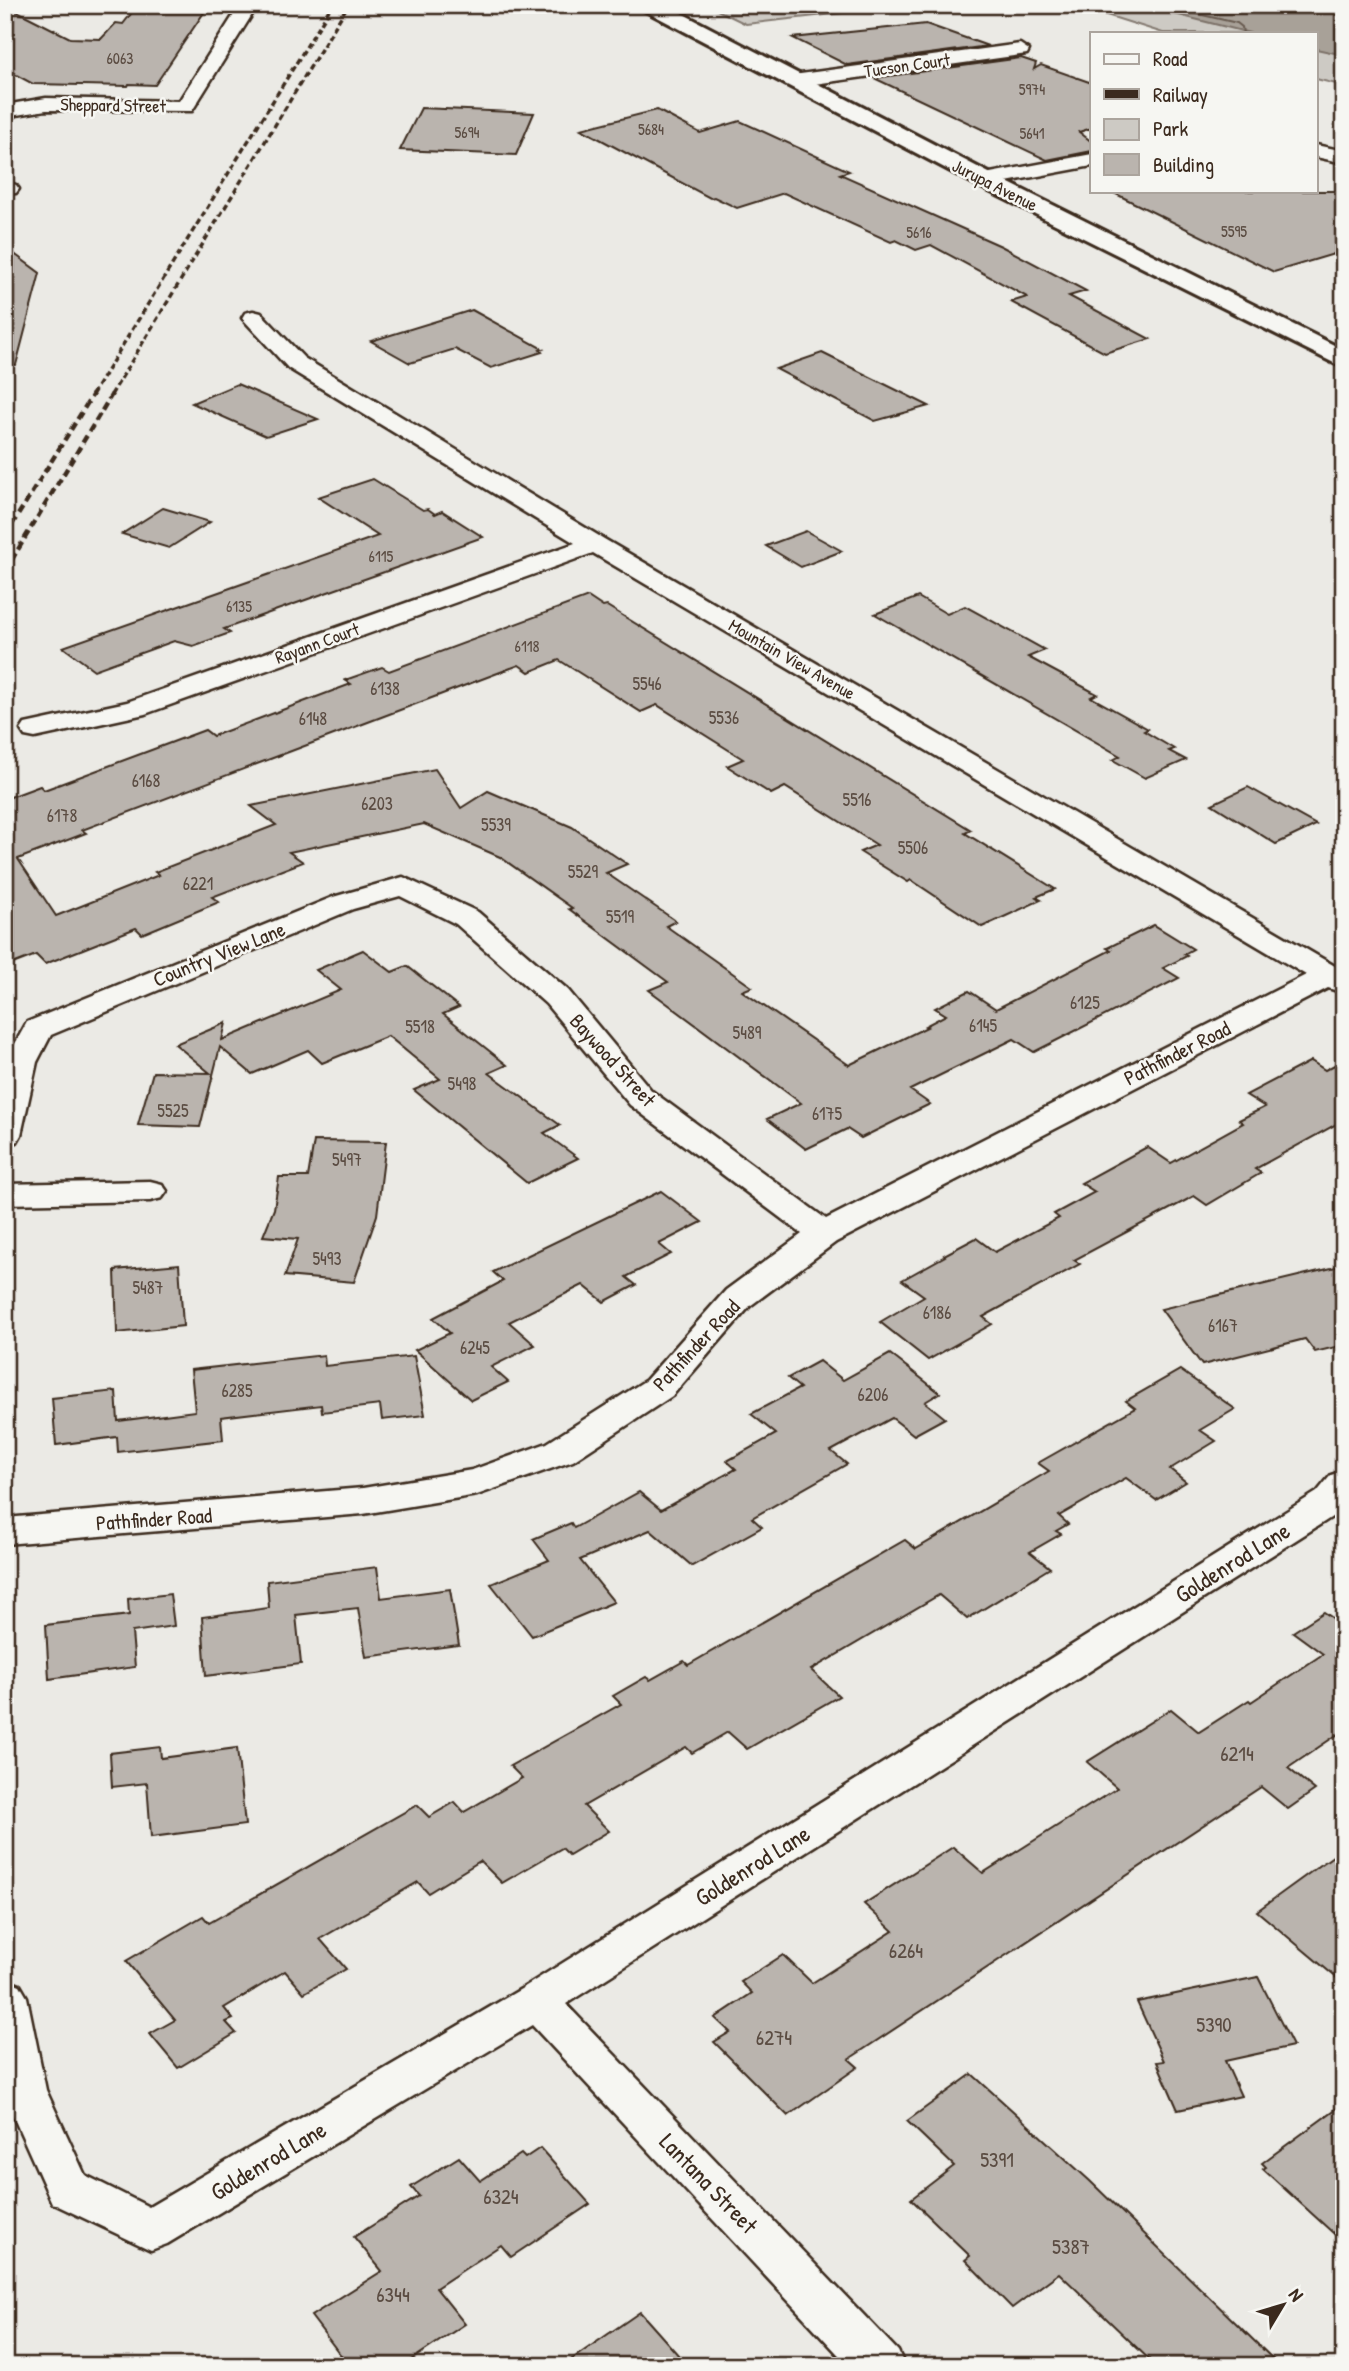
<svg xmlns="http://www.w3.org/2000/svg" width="1349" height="2371" font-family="'Patrick Hand',sans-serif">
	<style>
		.green { fill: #cdcac4; stroke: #847a71; stroke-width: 2 }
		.water { fill: #a8a198; stroke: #7c7167; stroke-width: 2 }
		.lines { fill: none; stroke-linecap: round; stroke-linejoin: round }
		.shore { stroke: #675a4f; stroke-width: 2 }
		.building { fill: #bab4ae; stroke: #3b2a1e; stroke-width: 2 }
		.minor-casing { stroke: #3b2a1e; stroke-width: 5 }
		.secondary-casing { stroke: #3b2a1e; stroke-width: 6 }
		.minor { fill: #f6f6f2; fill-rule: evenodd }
		.secondary { fill: #f6f6f2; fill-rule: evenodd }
		.rail-far1 { stroke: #3b2a1e; stroke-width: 3.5; stroke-dasharray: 6 3.5; stroke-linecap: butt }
		.rail { stroke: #3b2a1e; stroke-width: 4.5; stroke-dasharray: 8 4.5; stroke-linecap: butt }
		.labels { text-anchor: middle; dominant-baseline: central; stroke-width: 5; stroke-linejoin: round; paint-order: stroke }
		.far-number-label { font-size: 16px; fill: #5b4c42 }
		.far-street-label { font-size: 18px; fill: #3b2a1e; stroke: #f6f6f2 }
		.number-label { font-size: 18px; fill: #5b4c42 }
		.street-label { font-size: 21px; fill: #3b2a1e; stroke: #f6f6f2 }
		.near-number-label { font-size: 21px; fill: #5b4c42 }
		.near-street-label { font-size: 24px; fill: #3b2a1e; stroke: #f6f6f2 }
	</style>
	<rect width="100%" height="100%" fill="#ebeae5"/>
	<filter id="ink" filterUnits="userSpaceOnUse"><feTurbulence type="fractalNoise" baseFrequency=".0143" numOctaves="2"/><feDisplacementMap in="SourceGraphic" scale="14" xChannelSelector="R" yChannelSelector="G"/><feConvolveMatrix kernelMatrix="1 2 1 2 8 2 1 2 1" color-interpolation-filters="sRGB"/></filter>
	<g filter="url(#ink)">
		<g class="green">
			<polygon points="707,5 914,5 746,24"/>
			<polygon points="1075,5 1344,5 1344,86 1316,79 1316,33 1163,33"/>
		</g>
		<polygon class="water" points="1139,5 1344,5 1344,55 1316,49 1316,33 1250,33"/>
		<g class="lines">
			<polyline class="shore" points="1159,5 1237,23 1242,27 1243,33"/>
		</g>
		<g class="building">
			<polygon points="5,5 70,38 101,39 116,23 123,24 138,5 209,5 155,85 129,84 128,86 33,84 5,69"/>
			<polygon points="926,24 988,46 847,65 793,38"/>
			<polygon points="1021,58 1036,63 1034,69 1041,65 1092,83 1092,128 1079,132 1092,142 1092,151 1047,160 874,78"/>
			<polygon points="421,108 534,113 516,155 400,150"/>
			<polygon points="657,110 700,133 740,121 849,171 840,174 1001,246 1086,291 1069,296 1150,339 1105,353 1011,302 1027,297 931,245 916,250 896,240 891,242 784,193 737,208 714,197 710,198 581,129"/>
			<polygon points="1110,191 1344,191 1344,251 1274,272"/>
			<polygon points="5,247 40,273 16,365 5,364"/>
			<polygon points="472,310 543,349 540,350 542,352 491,368 455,349 410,363 371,341"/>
			<polygon points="822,353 929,406 875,421 776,369"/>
			<polygon points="237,384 318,419 266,436 192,403"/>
			<polygon points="373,479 423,510 428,509 435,514 442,511 483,537 224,629 230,633 193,646 174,641 94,670 63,647 378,536 318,497"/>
			<polygon points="163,508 210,522 169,548 122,534"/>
			<polygon points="806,531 842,551 801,567 766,546"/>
			<polygon points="588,597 603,607 607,606 971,830 965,833 1055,889 1036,897 1041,900 982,927 911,880 908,882 860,852 877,845 785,787 771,794 727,766 743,759 657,705 641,712 559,660 529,672 519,665 82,830 86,833 18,859 56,916 159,875 155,872 276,825 251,806 435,769 461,808 488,791 572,827 627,864 606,873 676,921 666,926 752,987 742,991 849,1065 927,1027 925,1026 946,1015 935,1008 969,991 996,1009 1111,950 1107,948 1154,925 1193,949 1184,954 1187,956 1163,968 1179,978 1034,1052 1014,1039 910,1090 930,1104 861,1138 847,1129 806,1149 767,1119 801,1103 649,990 668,982 569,909 572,908 500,857 424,824 289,852 303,862 212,897 219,902 142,934 136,928 45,964 36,955 5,967 5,799 40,786 44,790 205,730 213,736 351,684 345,680 382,667 389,671"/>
			<polygon points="918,597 947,614 965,606 1045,650 1028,657 1097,694 1091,697 1148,729 1144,731 1174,749 1169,751 1186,760 1145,778 1113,760 1120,756 875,614"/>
			<polygon points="1248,787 1316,825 1276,844 1212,804"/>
			<polygon points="363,950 392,972 407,966 459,1007 443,1014 507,1065 489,1073 560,1125 544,1133 578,1158 527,1183 414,1090 440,1079 388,1036 322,1063 308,1050 252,1074 220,1047 200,1127 138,1125 153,1072 210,1073 175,1044 226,1023 222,1040 341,990 316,970"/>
			<polygon points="1344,1060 1344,1120 1255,1169 1261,1173 1207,1205 1194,1196 1074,1260 1080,1264 983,1317 992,1324 928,1360 880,1322 924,1296 902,1280 945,1256 944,1255 976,1238 995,1252 1059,1218 1054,1214 1095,1192 1081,1183 1147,1147 1171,1163 1243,1123 1239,1120 1265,1107 1246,1095 1311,1061 1325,1070"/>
			<polygon points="314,1141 386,1142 377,1215 354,1282 285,1276 298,1239 263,1236 274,1209 279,1177 308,1177"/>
			<polygon points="661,1191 702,1222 659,1244 671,1254 626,1277 636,1285 604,1302 583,1285 509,1322 535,1345 491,1367 508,1382 471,1400 415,1350 450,1333 433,1318 503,1281 493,1272"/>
			<polygon points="179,1264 183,1326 117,1333 115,1270"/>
			<polygon points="1344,1265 1344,1345 1315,1352 1305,1339 1202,1365 1161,1309"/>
			<polygon points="890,1354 940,1393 925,1402 945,1418 914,1435 892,1418 831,1451 847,1464 752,1518 762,1527 692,1566 650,1530 580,1560 614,1602 532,1636 491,1584 549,1560 533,1539 571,1523 574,1528 639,1492 661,1510 736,1469 727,1461 776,1434 751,1414 800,1388 788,1378 819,1361 843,1380"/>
			<polygon points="324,1355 325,1366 414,1356 425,1415 382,1420 380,1405 322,1412 321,1405 221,1417 223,1440 118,1452 117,1437 56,1445 52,1398 116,1391 118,1421 195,1411 191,1370"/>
			<polygon points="1180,1370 1235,1409 1200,1430 1216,1441 1170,1469 1186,1482 1156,1500 1126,1478 1059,1516 1068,1524 1056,1531 1061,1534 1030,1552 1050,1568 967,1619 939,1595 811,1670 839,1696 747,1749 728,1732 692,1753 686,1747 584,1806 609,1831 569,1855 562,1848 502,1883 480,1861 428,1893 418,1882 320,1939 346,1969 304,1993 285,1971 224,2008 233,2019 226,2022 236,2033 178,2068 150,2034 175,2020 126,1961 203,1916 209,1923 417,1805 429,1817 455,1802 464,1812 522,1778 510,1766 621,1704 613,1696 646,1677 650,1680 684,1661 688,1665 905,1540 916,1549 1049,1471 1038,1463 1135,1408 1126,1401"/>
			<polygon points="377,1567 381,1598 450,1589 459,1645 366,1657 358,1608 296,1615 301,1664 206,1676 202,1617 269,1608 267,1581"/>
			<polygon points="170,1594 174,1626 132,1632 135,1667 49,1679 46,1625 129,1615 128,1599"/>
			<polygon points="1324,1612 1344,1626 1344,1730 1288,1768 1315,1790 1288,1809 1261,1787 849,2059 858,2067 788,2116 714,2042 730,2032 715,2018 752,1993 741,1982 783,1955 812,1983 893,1931 864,1904 953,1847 983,1873 1117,1788 1087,1762 1171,1709 1199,1732 1249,1700 1251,1702 1323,1654 1293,1632"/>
			<polygon points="160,1747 161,1758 237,1748 245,1825 151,1837 147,1783 112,1787 110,1753"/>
			<polygon points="1344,1848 1344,1984 1257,1911"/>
			<polygon points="1258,1977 1293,2046 1225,2061 1241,2096 1178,2110 1157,2062 1164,2061 1137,2002"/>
			<polygon points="972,2074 1090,2181 1280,2366 1156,2366 1059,2273 1012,2308 965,2260 970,2256 911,2199 954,2166 907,2121"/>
			<polygon points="1344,2103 1344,2243 1263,2169 1266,2167 1262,2163"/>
			<polygon points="540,2148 590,2204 511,2257 501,2245 436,2288 465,2324 402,2366 349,2366 311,2316 382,2271 354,2237 419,2196 411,2187 459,2157 480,2181 521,2154 525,2158"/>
			<polygon points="640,2312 688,2366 562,2366"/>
		</g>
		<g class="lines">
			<g class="minor-casing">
				<g id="minor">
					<polygon points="240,5 258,5 192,111 46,110 5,117 5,105 46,98 179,101"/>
					<polygon points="1020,44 1029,50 1027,54 793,87 783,81 793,75"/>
					<polygon points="1316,145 1344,151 1344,163 1316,157"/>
					<polygon points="1092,154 1092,166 985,186 978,184 975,180 978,176 985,174"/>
					<polygon points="5,181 16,185 19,189 16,193 5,194"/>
					<polygon points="253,311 261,313 304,358 604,539 1340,969 1344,971 1344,993 1328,988 836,1242 750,1306 672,1396 573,1461 477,1495 363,1514 5,1544 5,1518 363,1488 472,1470 547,1443 646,1380 726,1290 802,1234 630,1105 546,1004 456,924 400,896 353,909 51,1035 37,1062 21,1135 17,1142 5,1145 5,1062 27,1022 333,897 403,877 478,912 568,990 652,1091 826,1219 1306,975 593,553 145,714 35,738 25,736 21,730 25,724 127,702 575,543 288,368 242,318 245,313"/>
					<polygon points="150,1181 162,1184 167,1191 162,1198 150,1201 5,1204 5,1184"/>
					<polygon points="1344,1471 1343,1510 566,2004 898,2351 905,2366 849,2366 532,2025 167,2244 151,2250 52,2203 5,2098 5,1979 20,1985 27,1997 46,2090 85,2175 149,2207 521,1989 1317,1492 1331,1475"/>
				</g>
			</g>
			<g class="secondary-casing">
				<polygon id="secondary" points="639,5 666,5 993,175 1344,350 1344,368 977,185 642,9"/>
			</g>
			<use href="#minor" class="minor"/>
			<use href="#secondary" class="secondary"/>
			<g class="rail-far1">
				<polyline points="92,395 332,5"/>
				<polyline points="111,395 348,5"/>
			</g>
			<g class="rail">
				<polyline points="5,536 93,394"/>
				<polyline points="5,571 112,394"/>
			</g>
		</g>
	</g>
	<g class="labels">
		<g class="far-number-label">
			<text x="120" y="58">6063</text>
			<text x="1032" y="89">5974</text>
			<text x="651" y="129">5684</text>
			<text x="467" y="132">5694</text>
			<text x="1032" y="133">5641</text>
			<text x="1234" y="231">5595</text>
			<text x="919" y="232">5616</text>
			<text x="381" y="556">6115</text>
			<text x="239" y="606">6135</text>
			<text x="527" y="646">6118</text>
		</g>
		<g class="far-street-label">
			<text transform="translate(907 65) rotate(-8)">Tucson Court</text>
			<text transform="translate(113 105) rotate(1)">Sheppard Street</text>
			<text transform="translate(995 185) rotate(27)">Jurupa Avenue</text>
			<text transform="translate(317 643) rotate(-20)">Rayann Court</text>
			<text transform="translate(792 659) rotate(30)">Mountain View Avenue</text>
		</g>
		<g class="number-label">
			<text x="647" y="683">5546</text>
			<text x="385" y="688">6138</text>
			<text x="724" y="717">5536</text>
			<text x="313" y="718">6148</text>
			<text x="146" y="780">6168</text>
			<text x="857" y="799">5516</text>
			<text x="377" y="803">6203</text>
			<text x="62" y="815">6178</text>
			<text x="496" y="824">5539</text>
			<text x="913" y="847">5506</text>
			<text x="583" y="871">5529</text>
			<text x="198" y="883">6221</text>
			<text x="620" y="916">5519</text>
			<text x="1085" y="1002">6125</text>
			<text x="983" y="1025">6145</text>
			<text x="420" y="1026">5518</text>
			<text x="747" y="1032">5489</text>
			<text x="462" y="1083">5498</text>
			<text x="173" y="1110">5525</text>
			<text x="827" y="1113">6175</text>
			<text x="347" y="1159">5497</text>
			<text x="327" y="1258">5493</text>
			<text x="148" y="1287">5487</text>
			<text x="937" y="1312">6186</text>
			<text x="1223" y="1325">6167</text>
			<text x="475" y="1347">6245</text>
			<text x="237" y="1390">6285</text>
			<text x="873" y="1394">6206</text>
		</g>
		<g class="street-label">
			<text transform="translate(219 954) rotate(-22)">Country View Lane</text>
			<text transform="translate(1177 1053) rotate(-27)">Pathfinder Road</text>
			<text transform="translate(613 1060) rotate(48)">Baywood Street</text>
			<text transform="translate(696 1345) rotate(-47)">Pathfinder Road</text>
			<text transform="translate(154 1519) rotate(-4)">Pathfinder Road</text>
		</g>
		<g class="near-number-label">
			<text x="1237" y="1753">6214</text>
			<text x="906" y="1950">6264</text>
			<text x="1214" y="2024">5390</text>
			<text x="774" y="2037">6274</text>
			<text x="997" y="2159">5391</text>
			<text x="501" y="2196">6324</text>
			<text x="1071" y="2246">5387</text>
			<text x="393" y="2294">6344</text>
		</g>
		<g class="near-street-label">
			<text transform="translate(1232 1562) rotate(-32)">Goldenrod Lane</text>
			<text transform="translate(752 1865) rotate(-32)">Goldenrod Lane</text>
			<text transform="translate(268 2160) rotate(-31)">Goldenrod Lane</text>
			<text transform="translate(709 2183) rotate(46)">Lantana Street</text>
		</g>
	</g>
	<rect width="1349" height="2371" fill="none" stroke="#f6f6f2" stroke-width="28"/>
	<rect x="14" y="14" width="1321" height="2343" fill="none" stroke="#3b2a1e" stroke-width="2.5" filter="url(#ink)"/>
	<rect x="1090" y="32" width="228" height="161" fill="#f6f6f2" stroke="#aba49d" stroke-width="2"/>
	<rect x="1104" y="54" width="35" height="10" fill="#f6f6f2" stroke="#aba49d" stroke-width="2"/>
	<text x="1153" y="66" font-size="21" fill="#3b2a1e">Road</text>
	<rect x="1104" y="89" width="35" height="10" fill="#3b2a1e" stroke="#aba49d" stroke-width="2"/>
	<text x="1153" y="102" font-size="21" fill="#3b2a1e">Railway</text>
	<rect x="1104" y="119" width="35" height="21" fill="#cdcac4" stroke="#aba49d" stroke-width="2"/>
	<text x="1153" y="136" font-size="21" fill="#3b2a1e">Park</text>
	<rect x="1104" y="154" width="35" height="21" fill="#bab4ae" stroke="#aba49d" stroke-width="2"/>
	<text x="1153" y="172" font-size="21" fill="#3b2a1e">Building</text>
	<g transform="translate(1283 2305) rotate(52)" stroke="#f6f6f2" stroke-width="5" paint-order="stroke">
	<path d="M0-5L12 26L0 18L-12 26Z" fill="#3b2a1e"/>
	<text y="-10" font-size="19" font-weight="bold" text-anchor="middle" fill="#3b2a1e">N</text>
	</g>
</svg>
